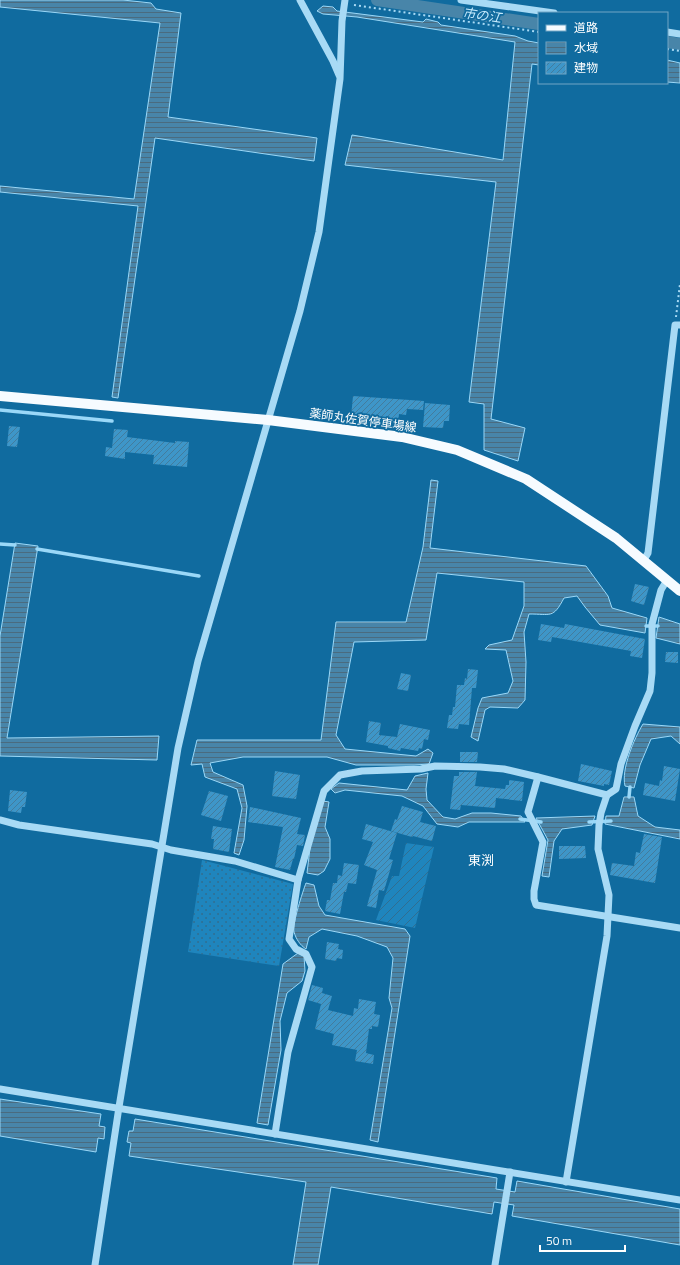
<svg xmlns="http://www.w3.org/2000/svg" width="680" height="1265" font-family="'Titillium Web','Noto Sans JP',sans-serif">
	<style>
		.grass { fill: url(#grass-dots) }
		.garden { fill: url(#garden-furrows) }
		.water { fill: url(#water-rules); stroke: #9ad8f8 }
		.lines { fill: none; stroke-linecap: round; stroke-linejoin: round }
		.stream { stroke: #9ad8f8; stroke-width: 3.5 }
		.canal { stroke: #4885a9; stroke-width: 12 }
		.building { fill: url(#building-hatch) }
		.path { stroke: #a8daf5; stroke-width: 2; stroke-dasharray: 2 3; stroke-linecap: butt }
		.minor { stroke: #a8daf5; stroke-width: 7 }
		.major { stroke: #f6fbff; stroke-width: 10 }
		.labels { text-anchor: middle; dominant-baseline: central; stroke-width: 3.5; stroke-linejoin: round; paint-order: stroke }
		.street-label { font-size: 12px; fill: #fff; stroke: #106b9f }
		.water-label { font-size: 13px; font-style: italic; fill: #c4e9fc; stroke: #106b9f }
		.neighbourhood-label { font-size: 13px; fill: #fff; stroke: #106b9f }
	</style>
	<defs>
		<pattern id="grass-dots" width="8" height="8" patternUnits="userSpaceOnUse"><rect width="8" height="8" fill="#1f85bd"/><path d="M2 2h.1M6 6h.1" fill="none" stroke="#316e90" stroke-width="1.8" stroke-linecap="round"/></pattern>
		<pattern id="garden-furrows" width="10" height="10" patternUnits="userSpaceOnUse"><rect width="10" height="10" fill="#1f85bd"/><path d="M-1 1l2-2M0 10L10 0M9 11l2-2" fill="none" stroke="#316e90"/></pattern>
		<pattern id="water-rules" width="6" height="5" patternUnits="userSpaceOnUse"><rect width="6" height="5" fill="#4885a9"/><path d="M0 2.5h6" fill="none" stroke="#4a6b7f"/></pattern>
		<pattern id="building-hatch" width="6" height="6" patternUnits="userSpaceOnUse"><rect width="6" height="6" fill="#3e96c8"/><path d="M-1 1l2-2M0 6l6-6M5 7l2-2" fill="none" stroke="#437c9d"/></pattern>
	</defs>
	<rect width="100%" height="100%" fill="#106b9f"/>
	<polygon class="grass" points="202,860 293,884 279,966 188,952"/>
	<polygon class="garden" points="406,843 434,847 415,928 376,920 392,876 399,876"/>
	<g class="water">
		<polygon points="0,0 123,0 151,3 156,9 181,13 168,117 317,138 314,161 155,138 118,398 112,397 138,206 0,192 0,186 134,199 160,23 0,7"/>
		<polygon points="323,6 333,7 337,11 423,22 426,19 438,22 441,25 515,36 528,41 539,43 539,65 532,64 491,419 525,428 518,461 484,450 484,404 469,402 496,182 345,165 352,135 503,160 515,42 357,17 323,14 317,11"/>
		<polygon points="667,60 680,63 680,83 667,82"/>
		<path d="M431,480L438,481L430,548L586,566L608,596L612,608L647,618L645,633L600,625L585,607L577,596L564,598C553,619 551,614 529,614L524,632L526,662L525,700L518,708L490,707L485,710L478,741L471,737L478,708L482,698L508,693L513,681L506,650L485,649L489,645L512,640L524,606V582L437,573L426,640L354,642L336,735L345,749L416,756L428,749L433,753L429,764L414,765H356L327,757H243L210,763L213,772L243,785L247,806L244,840L239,855L234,853L242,808L237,789L205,777L202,764L191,765L197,740H321L336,622H406L423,547Z"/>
		<polygon points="15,543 38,546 7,738 159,736 157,760 0,756 0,636"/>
		<polygon points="659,617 680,624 680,644 656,638"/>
		<path d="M643,724L680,727V744L671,736L651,739L640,765L634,788L625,786C621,769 634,739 643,724Z"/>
		<polygon points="428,773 426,789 427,800 443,817 455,819 472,813 491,813 521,816 525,822 469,822 458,827 437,824 423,806 402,796 345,790 335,793 331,789 339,783 407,790 415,776"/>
		<polygon points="624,797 634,797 638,816 655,827 680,830 680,839 605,824 606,816 619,816"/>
		<polygon points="323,801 329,802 325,827 330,839 330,859 324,871 318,875 307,873 311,840"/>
		<polygon points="595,816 592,825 562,829 554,841 549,877 542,876 548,840 536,818"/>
		<path d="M306,883L314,885L319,906L325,915L405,929L410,936L378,1142L370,1140L392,1008L389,998L393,958L387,947L357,936L322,929L309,937L306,949C300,945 296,939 294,932C292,924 303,891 306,883Z"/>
		<polygon points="298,953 304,956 305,971 302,981 287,993 280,1021 281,1050 268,1125 257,1123 283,964"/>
		<polygon points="0,1099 101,1114 99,1126 105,1127 104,1139 98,1138 96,1152 0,1136"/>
		<polygon points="135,1119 497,1178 496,1189 515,1192 517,1181 680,1209 680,1245 512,1216 514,1205 494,1202 492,1214 331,1187 318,1265 293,1265 306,1182 129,1156 131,1143 127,1142 129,1131 133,1131"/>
	</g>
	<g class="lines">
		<g class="stream">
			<polyline points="0,410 112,421"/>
			<polyline points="0,544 15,545"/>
			<polyline points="37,549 199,576"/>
			<polyline points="646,626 658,626"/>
			<polyline points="629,797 630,787"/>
			<polyline points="520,819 541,822"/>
			<polyline points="589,822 611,821"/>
		</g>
		<g class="canal">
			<polyline points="377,0 539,24"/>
			<polyline points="667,42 680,44"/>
		</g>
	</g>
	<g class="building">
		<polygon points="353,396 424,401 423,410 407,409 406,415 399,414 398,424 357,422 357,417 351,417"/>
		<polygon points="425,403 450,405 449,421 444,421 443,428 423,427"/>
		<polygon points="9,426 20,427 17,447 7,446"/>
		<polygon points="114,429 128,430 127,437 175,443 175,441 189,442 187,467 153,464 154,455 125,452 125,459 105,456 106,447 112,448"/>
		<polygon points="635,584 649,587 644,605 631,601"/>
		<polygon points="541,624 564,628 565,624 645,639 642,658 630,656 631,651 552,637 551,642 538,640"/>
		<polygon points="666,652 678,652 678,663 665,662"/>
		<polygon points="468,669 478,670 476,688 472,688 469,725 459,724 458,729 447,728 449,715 452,715 453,707 455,707 457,685 464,685 465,678 467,679"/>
		<polygon points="401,673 411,675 408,691 397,689"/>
		<polygon points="369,721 381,723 379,735 397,737 400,724 430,730 428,740 424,739 422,749 419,748 418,751 401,748 400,751 388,748 388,746 366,742"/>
		<polygon points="460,752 478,752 477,762 460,762"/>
		<polygon points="581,764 612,771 609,785 604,784 604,786 578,781"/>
		<polygon points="664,766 680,769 675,801 643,795 645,783 659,786 660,780 662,781"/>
		<polygon points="275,771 300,775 296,799 272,796"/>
		<polygon points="459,772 477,772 475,786 505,789 506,785 509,785 509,780 524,782 522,801 496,798 495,808 461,805 460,810 450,809 454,776 459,776"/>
		<polygon points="10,790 27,792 25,807 22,807 21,813 8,811"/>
		<polygon points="209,791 228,796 221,821 201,815"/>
		<polygon points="402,806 423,812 420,822 436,826 432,841 413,836 412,837 391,831 395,819 397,820"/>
		<polygon points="250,807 301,818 297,834 305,835 303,846 297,845 294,859 293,859 290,870 275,867 283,827 248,822"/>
		<polygon points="366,824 397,833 389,859 393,860 384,891 379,890 376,908 367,906 377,870 364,865 373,842 362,839"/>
		<polygon points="213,826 232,829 229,852 213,849 214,839 211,839"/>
		<polygon points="644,834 662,837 655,883 610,875 612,863 634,866 636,852 640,853"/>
		<polygon points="559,846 585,846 586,858 559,859"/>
		<polygon points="344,863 359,865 356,884 348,883 346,892 344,892 340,914 325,911 327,900 330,900 333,883 337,883 338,875 342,876"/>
		<polygon points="327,942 339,944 338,949 343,950 342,959 337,958 336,961 325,959"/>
		<polygon points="312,985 323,988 322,993 332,996 328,1010 353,1016 354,1008 358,1009 359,999 376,1002 374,1014 380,1015 378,1027 372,1026 372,1029 369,1029 366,1053 374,1055 373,1064 355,1061 357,1050 332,1045 334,1034 315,1029 321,1004 308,1000"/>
	</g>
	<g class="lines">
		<g class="path">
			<polyline points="354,5 539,32"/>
			<polyline points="667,49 680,51"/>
			<polyline points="676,317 680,284"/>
		</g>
		<g class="minor">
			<polyline points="300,0 333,61 339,75"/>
			<polyline points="461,0 554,13"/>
			<polyline points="667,32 680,34"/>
			<polyline points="644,560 648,553 675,325 680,325"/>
			<polyline points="538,777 528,812 543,842 534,891 534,899 536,905 680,928"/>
			<polyline points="0,820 19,825 152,844 171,850 235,861 298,880"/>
			<polyline points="0,1089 680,1200"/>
			<polyline points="275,1134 288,1052 312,967 306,954 296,949 289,939 298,880 324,791 340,775 362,771 421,769 435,766 480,767 504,769 538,777 607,795"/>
			<polyline points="566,1182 607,936 609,895 598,849 599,825 601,813 607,795 616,789 621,764 635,726 650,691 652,673 652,624 661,590 667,580"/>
			<polyline points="95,1265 119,1107 178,748 198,661 300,311 319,232 340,79 342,21 345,0"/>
			<polyline points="495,1265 510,1172"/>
		</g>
		<polyline class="major" points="0,396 268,420 402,437 457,450 526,479 616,538 680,591"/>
	</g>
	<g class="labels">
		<g class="street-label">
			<text transform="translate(363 420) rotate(8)">薬師丸佐賀停車場線</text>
		</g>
		<g class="water-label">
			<text transform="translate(482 15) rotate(8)">市の江</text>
		</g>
		<g class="neighbourhood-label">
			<text x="481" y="860">東渕</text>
		</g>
	</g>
	<rect x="538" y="12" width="130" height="72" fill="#106b9f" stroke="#70a6c5"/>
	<rect x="546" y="25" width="20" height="6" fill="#f6fbff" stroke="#70a6c5"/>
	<text x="574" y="32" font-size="12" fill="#ffffff">道路</text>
	<rect x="546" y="42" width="20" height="12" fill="url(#water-rules)" stroke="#70a6c5"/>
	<text x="574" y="52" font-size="12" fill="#ffffff">水域</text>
	<rect x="546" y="62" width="20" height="12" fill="url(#building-hatch)" stroke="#70a6c5"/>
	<text x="574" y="72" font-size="12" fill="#ffffff">建物</text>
	<path d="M540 1245v6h85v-6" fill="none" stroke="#ffffff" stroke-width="2"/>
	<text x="546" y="1245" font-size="12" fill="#ffffff" stroke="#106b9f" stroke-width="3" paint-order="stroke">50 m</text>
</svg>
